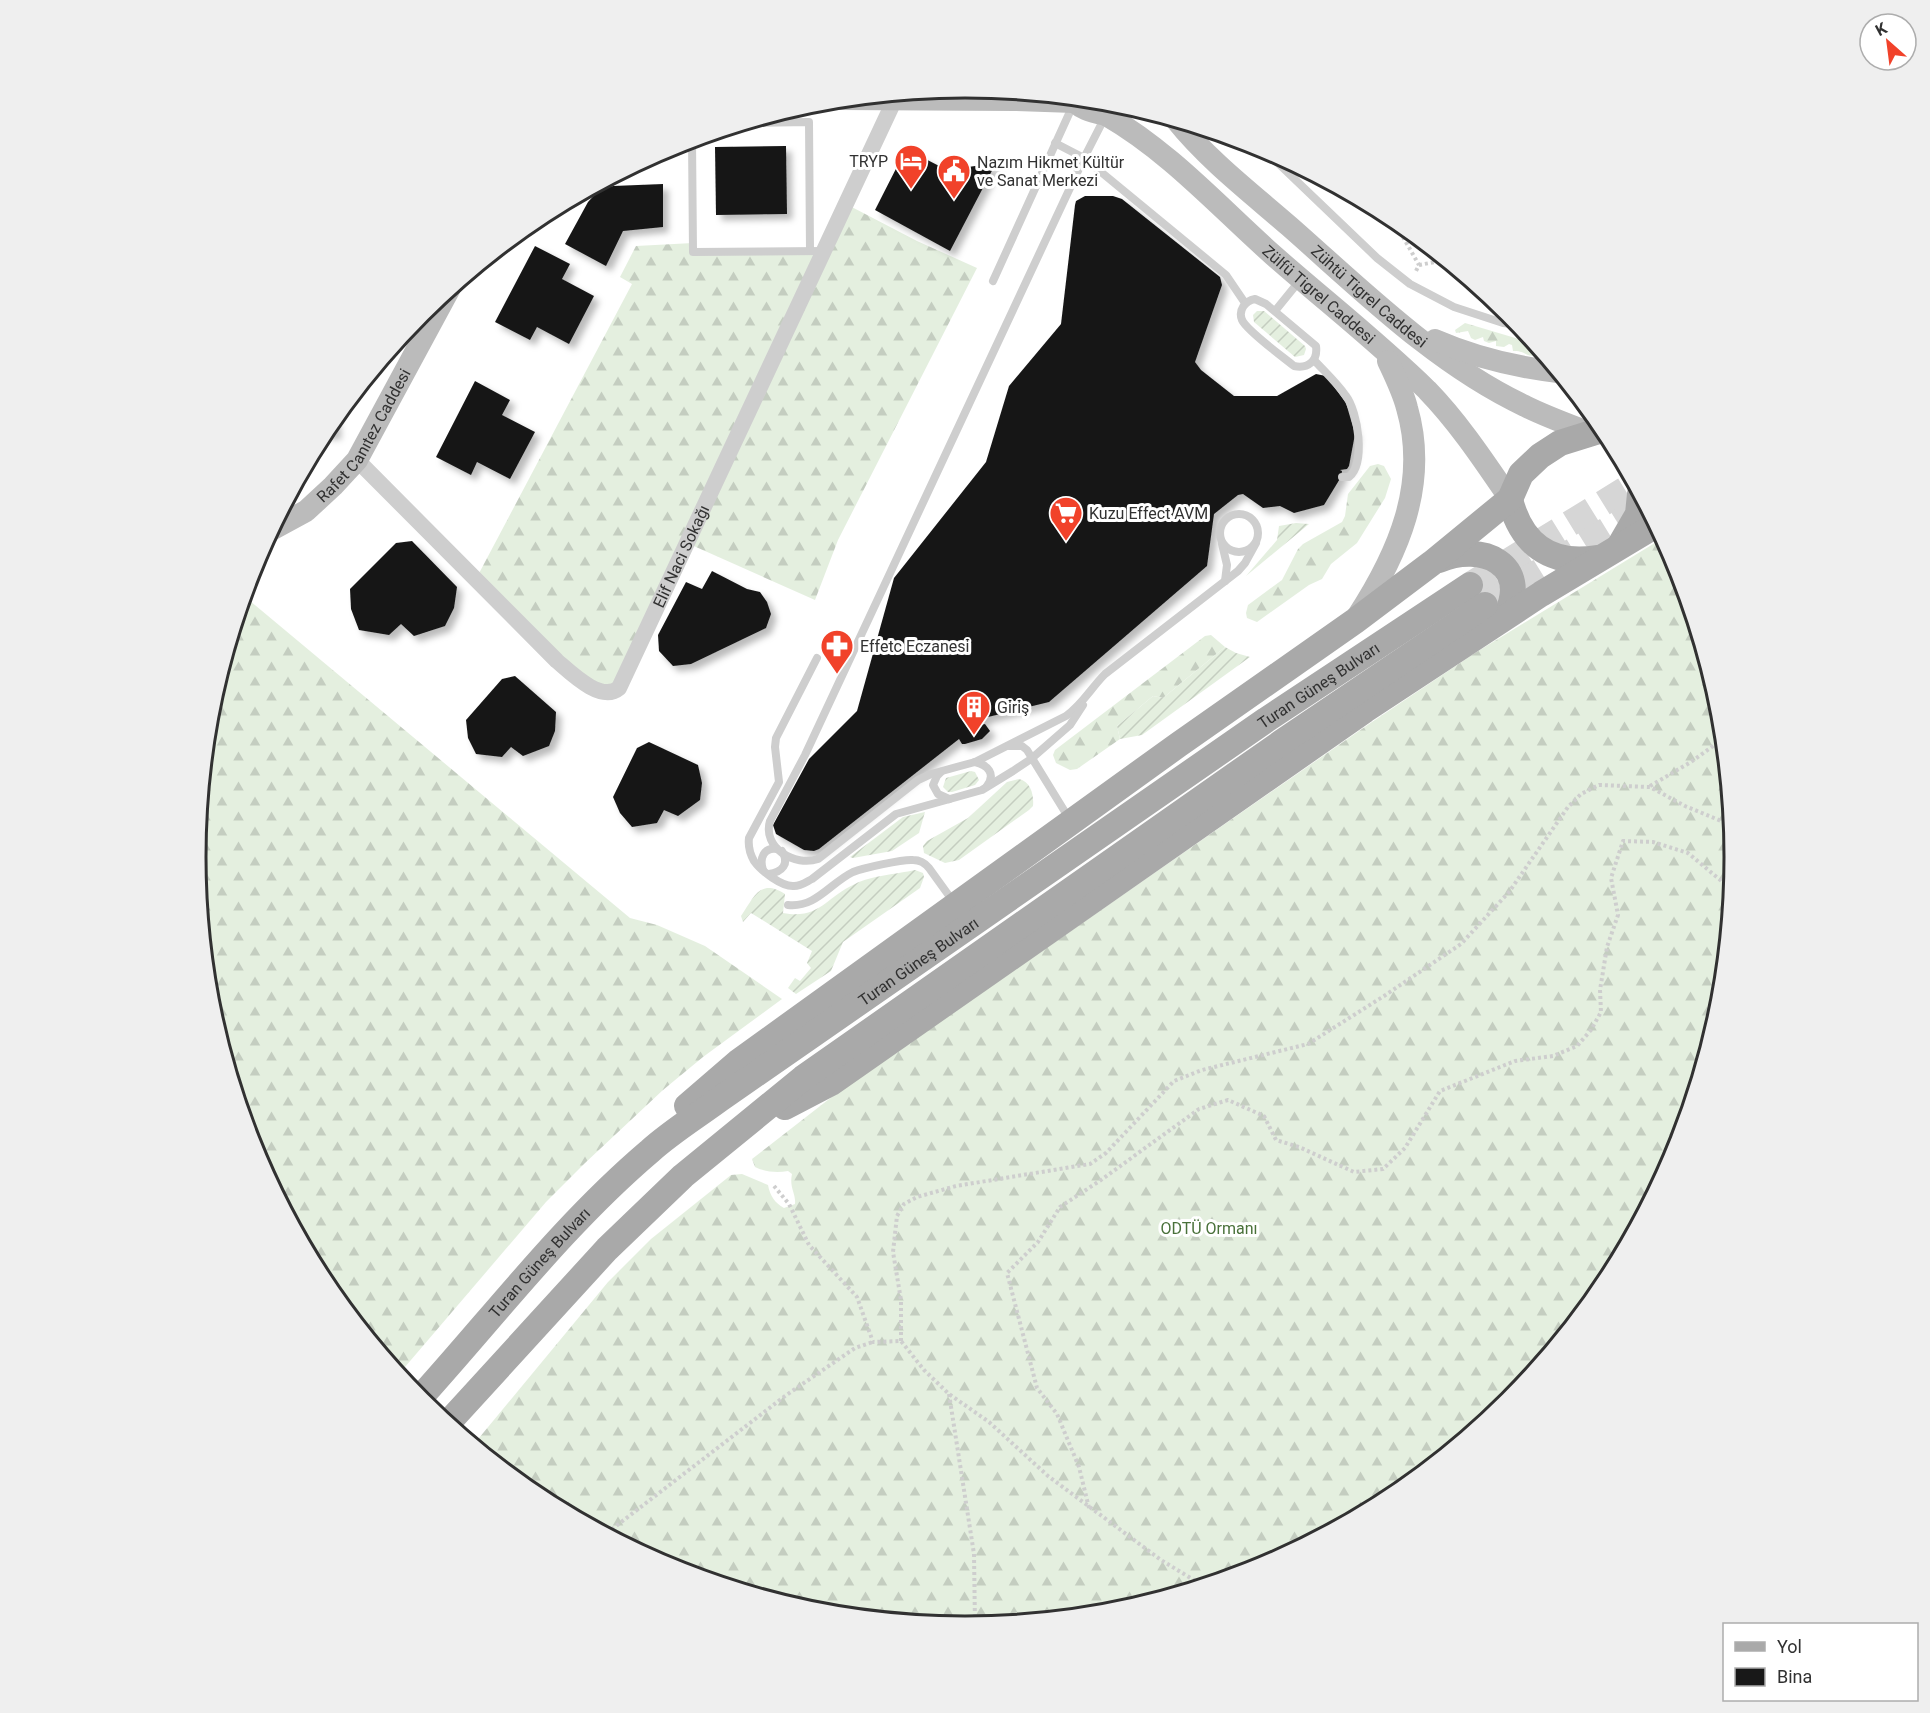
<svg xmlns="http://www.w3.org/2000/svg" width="1930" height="1713" font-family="Roboto,sans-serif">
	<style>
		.forest { fill: url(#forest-firs) }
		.garden { fill: url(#garden-furrows) }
		.building { fill: #181818; filter: url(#shadow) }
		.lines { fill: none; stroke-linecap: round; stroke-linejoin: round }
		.primary-tunnel { stroke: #d6d6d6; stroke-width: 26; stroke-dasharray: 26 13; stroke-linecap: butt }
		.path { stroke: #cecece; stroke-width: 4; stroke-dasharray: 3 3; stroke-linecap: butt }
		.lane { stroke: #cecece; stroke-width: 8 }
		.street { stroke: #cecece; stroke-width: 16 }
		.secondary { stroke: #bbb; stroke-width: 22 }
		.primary { stroke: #a9a9a9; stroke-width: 26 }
		.labels { text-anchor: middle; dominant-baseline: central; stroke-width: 6; stroke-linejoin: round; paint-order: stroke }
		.poi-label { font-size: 16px; fill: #313131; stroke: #fff; text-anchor: start }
		.street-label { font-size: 16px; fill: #313131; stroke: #fff }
		.park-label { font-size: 16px; fill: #49713a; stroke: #fff }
		.rim { fill: none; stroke: #313131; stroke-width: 3 }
	</style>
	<defs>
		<pattern id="forest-firs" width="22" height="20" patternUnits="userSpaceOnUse" patternTransform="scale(1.5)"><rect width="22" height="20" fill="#e4efdf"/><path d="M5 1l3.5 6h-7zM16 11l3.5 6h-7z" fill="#c4cdc0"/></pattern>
		<pattern id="garden-furrows" width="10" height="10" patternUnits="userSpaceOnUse" patternTransform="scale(1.5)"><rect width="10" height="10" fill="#e4efdf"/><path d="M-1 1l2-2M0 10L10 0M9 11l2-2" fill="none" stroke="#c4cdc0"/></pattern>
		<filter id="shadow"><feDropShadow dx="5.5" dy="5.5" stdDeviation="3" flood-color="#0004"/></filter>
	</defs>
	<rect width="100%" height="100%" fill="#fff"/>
	<g class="forest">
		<polygon points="846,204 917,241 977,268 838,540 815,600 687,543 619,688 598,690 476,579 632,284 620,277 636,246 693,243 693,252 824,251"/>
		<path d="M1465,323L1522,340L1531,339L1547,359C1537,352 1537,358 1528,355C1522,352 1520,351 1513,351L1512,345L1509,344L1504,347L1496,346V341L1489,343L1484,341L1483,337L1475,340L1471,338L1468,331L1456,333L1455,330Z"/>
		<polygon points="1378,464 1384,466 1391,479 1385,498 1357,543 1331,564 1322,579 1309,585 1257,622 1247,618 1246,613 1248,605 1282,580 1298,549 1303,544 1342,522 1345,516 1348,494 1370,466"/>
		<path d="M1663,538L1676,562L1720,707L1734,857L1720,1007L1676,1151L1605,1284L1509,1401L1392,1496L1259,1568L1115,1611L965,1626L815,1611L670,1567L537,1496L474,1444L608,1282L651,1239L731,1175L742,1174L768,1185C770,1196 775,1203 784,1208L795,1204C796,1193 789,1188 792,1174L788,1171C777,1173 765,1172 755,1167L752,1159L833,1096L1369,724L1475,653Z"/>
		<polygon points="244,596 630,918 657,925 705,946 782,999 703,1057 663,1090 585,1163 546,1202 399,1374 325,1284 254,1151 210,1006 196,856 210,706"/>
		<polygon points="1211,635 1225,647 1163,698 1153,696 1117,726 1120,739 1077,769 1070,770 1056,763 1053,755 1055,750 1205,636"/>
	</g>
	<g class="garden">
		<polygon points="1257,311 1264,311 1305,346 1306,349 1304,355 1295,357 1254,322 1253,315"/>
		<polygon points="1296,523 1309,524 1246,576 1277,540 1279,526"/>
		<polygon points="1225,647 1236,653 1250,657 1142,735 1120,739 1117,726 1153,696 1163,698"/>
		<polygon points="971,771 975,772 979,780 975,785 952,792 948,792 943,787 946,778"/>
		<path d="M1019,779C1031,782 1034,795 1033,806L1029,810L959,860L945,863L924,853L923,846L927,841L968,818L1007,782Z"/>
		<polygon points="925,812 919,833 892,851 853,858 850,857 903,817"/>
		<path d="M915,870L923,873L924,877L920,888L843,942L831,971L796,994L788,988L795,978L800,981L811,968L807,963L812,951L751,913L743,922L741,916C754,897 760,878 785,894L783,913C819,920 826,897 855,884C870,876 897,874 915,870Z"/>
	</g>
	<g class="building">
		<polygon points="786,146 787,214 716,215 715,147"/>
		<polygon points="906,149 947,170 996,163 950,251 875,210"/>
		<polygon points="663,184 663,227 623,231 606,266 565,244 588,202 598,191 613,186"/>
		<polygon points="1085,196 1113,196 1122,199 1220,277 1222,285 1195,362 1201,370 1234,396 1277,396 1316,374 1326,376 1346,403 1355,434 1349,466 1347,469 1340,470 1342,471 1341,477 1324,505 1294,513 1280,506 1263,508 1243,494 1238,495 1214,514 1207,566 1049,702 988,717 976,726 985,724 990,731 982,739 965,744 962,744 959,739 819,849 814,851 804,850 776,834 773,825 809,759 857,711 894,578 986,462 1009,386 1061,324 1075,205 1076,201"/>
		<polygon points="535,246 570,264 562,279 594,296 569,344 537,327 530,340 495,322"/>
		<polygon points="475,381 510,400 502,415 535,432 510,479 477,462 471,475 436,457"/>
		<polygon points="335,417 336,434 323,434 325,429"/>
		<polygon points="412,541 457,587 454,608 445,626 414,636 401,624 389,635 359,630 351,609 350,589 396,543"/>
		<polygon points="712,571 747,589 760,592 767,602 771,614 766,628 691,664 673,666 659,651 658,635 686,582 702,589"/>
		<polygon points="515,676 556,712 555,731 549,746 523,756 511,747 502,757 476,754 468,738 466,720 502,679"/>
		<polygon points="649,742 698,765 702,783 700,800 678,816 664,810 657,823 632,827 620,813 613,797 637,748"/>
	</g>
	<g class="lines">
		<g class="primary-tunnel">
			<polyline points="1470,585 1634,484"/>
			<polyline points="1485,605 1646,506"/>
		</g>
		<g class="path">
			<polyline points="1391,216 1419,265 1415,273"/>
			<polyline points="1419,265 1446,260"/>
			<polyline points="1650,786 1691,762 1723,739"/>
			<polyline points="774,1186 789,1204 809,1245 857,1297 873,1342 901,1341 924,1370 949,1394 989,1422 1048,1476 1161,1560 1202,1585"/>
			<polyline points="901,1341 901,1300 893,1252 897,1216 904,1204 917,1197 956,1186 1090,1164 1106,1153 1174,1081 1202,1070 1308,1044 1384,996 1461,944 1509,892 1568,807 1581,794 1599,785 1650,787 1685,806 1731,825"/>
			<polyline points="949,1394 974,1554 975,1625"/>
			<polyline points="1089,1508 1079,1467 1057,1414 1037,1388 1007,1273 1038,1242 1060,1207 1101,1180 1199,1109 1228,1100 1264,1116 1276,1140 1299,1147 1354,1172 1383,1169 1405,1148 1440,1091 1515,1061 1553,1056 1577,1046 1591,1030 1601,1012 1600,990 1607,947 1618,915 1611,878 1623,841 1653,842 1688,853 1731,889"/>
			<polyline points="607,1533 785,1396 855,1348 873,1342"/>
		</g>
		<g class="lane">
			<path d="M1106,115L1084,158L805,755L770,821C762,848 795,867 818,859L918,780L931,774L975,762L1066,716C1082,705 1091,688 1105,674L1238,571L1245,563L1256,543"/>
			<polyline points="744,123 809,122 810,251"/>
			<polyline points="692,139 693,252 824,251"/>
			<polyline points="1055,143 1084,158 1226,275 1245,303"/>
			<polyline points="1259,145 1377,258 1410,284 1454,307 1503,323 1520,325"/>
			<polyline points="993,281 1073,105"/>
			<path d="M1255,299L1266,304L1316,346C1318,361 1308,369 1294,366C1283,357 1247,331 1242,320C1238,310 1245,301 1255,299Z"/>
			<polyline points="1275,311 1301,279"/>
			<path d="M1314,360C1325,372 1337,383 1346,396C1358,412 1366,463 1349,477H1342"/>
			<circle cx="1239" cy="533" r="19"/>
			<polyline points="1222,544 1227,565 1225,581"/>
			<path d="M817,658L776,738L775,747L779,782L749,838C748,846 750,854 754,861C761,871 782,887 794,886C801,886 806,882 812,879L896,814L982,790L1013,771L1031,759L1070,725L1083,705"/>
			<polyline points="1009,746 1022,746 1027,750 1070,820"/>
			<path d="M975,762C988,765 996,774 987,786"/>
			<polyline points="941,772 937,776 933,785 938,794 949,799"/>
			<path d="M763,870C759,858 764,847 777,849"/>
			<path d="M769,874C782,872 790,864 782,851"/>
			<path d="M788,905C816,908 830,883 853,872C863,868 903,859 913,860C920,860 925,863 929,868L955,904"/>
		</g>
		<path class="street" id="s1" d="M357,460L557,661C571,673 601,703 619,688L895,99"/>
		<g class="secondary">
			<path d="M1072,98C1078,109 1093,112 1106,115L1125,105"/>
			<polyline points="838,99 1015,100 1074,102"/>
			<path id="s2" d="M1106,115C1170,152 1218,206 1273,255C1324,300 1378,342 1427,390C1459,423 1484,461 1510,499"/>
			<path id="s3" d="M1176,120C1208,160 1251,193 1289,226C1363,291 1436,364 1525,406C1547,417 1570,425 1593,434"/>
			<path d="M1435,340C1474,357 1515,367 1558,372"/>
			<path id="s4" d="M271,530L306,511L333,486L357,460L450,288"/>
			<path d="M1357,617C1398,554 1429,484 1407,408C1403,392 1395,376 1388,361"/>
		</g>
		<g class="primary">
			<path d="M1510,499C1521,544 1550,566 1597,558"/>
			<polyline points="1620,545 1638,514 1640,494"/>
			<path d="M1439,560C1482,542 1531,564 1506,616"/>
			<polyline points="687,1106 738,1062 1178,745 1355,621 1432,563 1510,499 1521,474 1540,456 1560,443 1605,429"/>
			<polyline points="785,1107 831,1083 1365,710 1541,594 1656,525"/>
			<path id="s5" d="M419,1399C495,1315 564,1224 650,1151C671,1132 697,1116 720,1099L1266,720L1470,585"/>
			<polyline points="448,1423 607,1249 683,1176 803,1078 1282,742 1485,605"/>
		</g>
	</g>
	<defs>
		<g id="hotel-pin" transform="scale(1.725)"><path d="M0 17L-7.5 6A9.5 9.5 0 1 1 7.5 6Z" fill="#f1422a" stroke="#fff"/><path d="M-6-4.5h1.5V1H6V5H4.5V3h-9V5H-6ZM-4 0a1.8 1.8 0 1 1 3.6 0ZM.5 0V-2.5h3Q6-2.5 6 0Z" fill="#fff"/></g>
		<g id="civic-pin" transform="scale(1.725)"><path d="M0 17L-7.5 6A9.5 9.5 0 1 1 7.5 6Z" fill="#f1422a" stroke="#fff"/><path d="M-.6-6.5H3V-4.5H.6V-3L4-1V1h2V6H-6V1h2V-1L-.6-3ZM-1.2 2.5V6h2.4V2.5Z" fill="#fff"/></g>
		<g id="supermarket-pin" transform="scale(1.725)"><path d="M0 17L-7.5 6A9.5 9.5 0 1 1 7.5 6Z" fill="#f1422a" stroke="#fff"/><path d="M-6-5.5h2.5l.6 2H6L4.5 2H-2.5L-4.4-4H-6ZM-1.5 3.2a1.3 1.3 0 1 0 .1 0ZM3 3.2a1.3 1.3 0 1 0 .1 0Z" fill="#fff"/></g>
		<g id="pharmacy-pin" transform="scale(1.725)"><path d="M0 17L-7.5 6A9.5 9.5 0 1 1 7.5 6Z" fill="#f1422a" stroke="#fff"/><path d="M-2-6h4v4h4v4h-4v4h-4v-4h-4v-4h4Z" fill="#fff"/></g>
		<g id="building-pin" transform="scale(1.725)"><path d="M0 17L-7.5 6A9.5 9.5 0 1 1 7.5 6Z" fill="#f1422a" stroke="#fff"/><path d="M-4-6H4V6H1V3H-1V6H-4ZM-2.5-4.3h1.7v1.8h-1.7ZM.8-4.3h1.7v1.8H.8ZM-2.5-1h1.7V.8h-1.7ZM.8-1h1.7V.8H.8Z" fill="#fff"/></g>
	</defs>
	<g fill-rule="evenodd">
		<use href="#hotel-pin" x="911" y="161"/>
		<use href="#civic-pin" x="954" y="171"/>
		<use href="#supermarket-pin" x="1066" y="513"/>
		<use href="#pharmacy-pin" x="837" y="646"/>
		<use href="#building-pin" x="974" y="707"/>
	</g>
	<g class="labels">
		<g class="poi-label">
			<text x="888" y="161" text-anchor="end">TRYP</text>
			<text x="977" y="162">Nazım Hikmet Kültür<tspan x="977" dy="18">ve Sanat Merkezi</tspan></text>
			<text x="1089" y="513">Kuzu Effect AVM</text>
			<text x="860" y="646">Effetc Eczanesi</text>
			<text x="997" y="707">Giriş</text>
		</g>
		<g class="street-label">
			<text stroke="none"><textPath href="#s2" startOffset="279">Zülfü Tigrel Caddesi</textPath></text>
			<text stroke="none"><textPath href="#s3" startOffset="262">Zühtü Tigrel Caddesi</textPath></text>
			<text stroke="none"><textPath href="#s4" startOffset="136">Rafet Canıtez Caddesi</textPath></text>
			<text stroke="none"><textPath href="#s1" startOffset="502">Elif Naci Sokağı</textPath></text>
			<text stroke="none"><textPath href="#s5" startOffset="1154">Turan Güneş Bulvarı</textPath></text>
			<text stroke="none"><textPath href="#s5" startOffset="668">Turan Güneş Bulvarı</textPath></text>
			<text stroke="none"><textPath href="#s5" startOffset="182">Turan Güneş Bulvarı</textPath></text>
		</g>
		<g class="park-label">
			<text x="1209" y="1228">ODTÜ Ormanı</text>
		</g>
	</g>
	<path d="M0 0H1930V1713H0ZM206 857a759 759 0 1 1 1518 0a759 759 0 1 1-1518 0Z" fill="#efefef" fill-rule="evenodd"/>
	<path class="rim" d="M206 857a759 759 0 1 1 1518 0a759 759 0 1 1-1518 0Z"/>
	<rect x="1723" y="1623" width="195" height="78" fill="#ffffff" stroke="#adadad" stroke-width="1.5"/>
	<rect x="1735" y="1642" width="30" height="9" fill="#a9a9a9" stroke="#adadad" stroke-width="1.5"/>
	<text x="1777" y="1653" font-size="18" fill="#313131">Yol</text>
	<rect x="1735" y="1668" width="30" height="18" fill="#181818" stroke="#adadad" stroke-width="1.5"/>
	<text x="1777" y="1683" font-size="18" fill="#313131">Bina</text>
	<g transform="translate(1888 42) rotate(332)"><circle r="28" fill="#ffffff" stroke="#adadad" stroke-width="1.5"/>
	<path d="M0-4.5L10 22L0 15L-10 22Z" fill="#f1422a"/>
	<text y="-9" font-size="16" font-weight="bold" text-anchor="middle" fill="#313131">K</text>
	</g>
</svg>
